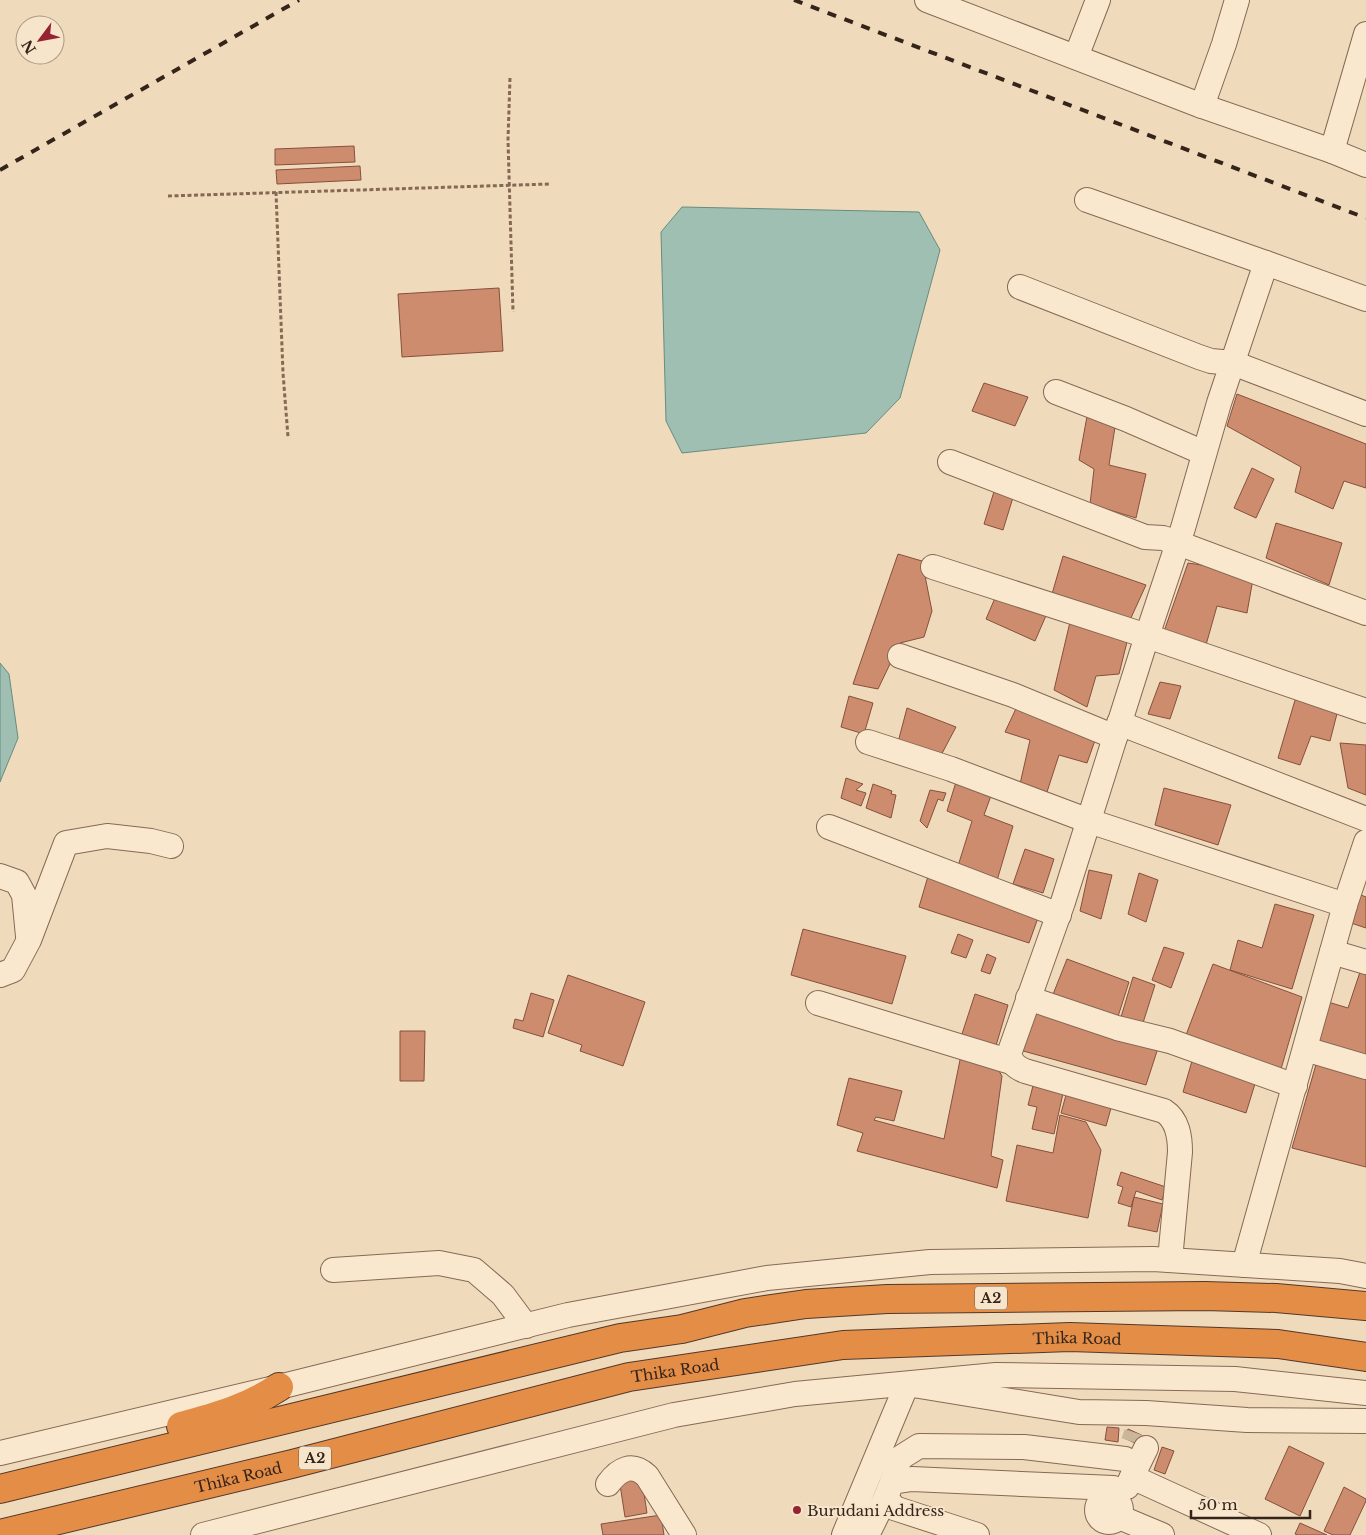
<svg xmlns="http://www.w3.org/2000/svg" width="1366" height="1535" font-family="'Libre Baskerville',serif">
	<style>
		.water { fill: #9fbfb2; stroke: #678c7f }
		.building { fill: #ce8c6f; stroke: #86503a }
		.lines { fill: none; stroke-linecap: round; stroke-linejoin: round }
		.minor-tunnel { stroke: #cab69b; stroke-width: 24; stroke-dasharray: 24 12; stroke-linecap: butt }
		.minor-casing { stroke: #866955; stroke-width: 26 }
		.highway-casing { stroke: #53382a; stroke-width: 30 }
		.path { stroke: #866955; stroke-width: 3; stroke-dasharray: 4 2.5; stroke-linecap: butt }
		.minor { stroke: #fae8ce; stroke-width: 24 }
		.highway { stroke: #e38d47; stroke-width: 28 }
		.rail { stroke: #34241a; stroke-width: 4; stroke-dasharray: 9 9; stroke-linecap: butt }
		.poi-dot { fill: #962331; stroke: #f6e5ca; stroke-width: 2 }
		.labels { text-anchor: middle; dominant-baseline: central; stroke-width: 4; stroke-linejoin: round; paint-order: stroke }
		.shield { fill: #f6e5ca; stroke: #6e5e4f; stroke-width: 1 }
		.shield-label { font-size: 14px; font-weight: bold; fill: #34241a }
		.street-label { font-size: 15px; fill: #34241a; stroke: #f6e5ca }
		.poi-label { font-size: 15px; fill: #34241a; stroke: #f6e5ca; text-anchor: start }
	</style>
	<rect width="100%" height="100%" fill="#efdabb"/>
	<g class="water">
		<polygon points="682,207 919,212 940,250 900,398 866,433 682,453 666,421 661,232"/>
		<polygon points="0,663 9,674 18,738 0,782"/>
	</g>
	<g class="building">
		<polygon points="354,146 355,162 275,165 275,149"/>
		<polygon points="360,166 361,180 277,184 276,170"/>
		<polygon points="499,288 503,351 402,357 398,294"/>
		<polygon points="984,383 1028,397 1015,426 972,411"/>
		<polygon points="1237,394 1366,444 1366,488 1344,481 1333,509 1295,492 1301,467 1227,426"/>
		<polygon points="1088,411 1116,421 1109,465 1146,474 1136,518 1090,504 1094,469 1079,460"/>
		<polygon points="1252,468 1274,479 1256,518 1234,508"/>
		<polygon points="996,485 1015,491 1003,530 984,524"/>
		<polygon points="1276,523 1342,543 1329,585 1266,558"/>
		<polygon points="898,554 922,561 932,611 924,637 900,643 878,689 853,684"/>
		<polygon points="1063,556 1146,585 1130,620 1052,594"/>
		<polygon points="1188,563 1254,573 1247,613 1217,606 1204,652 1162,637"/>
		<polygon points="998,591 1048,611 1035,641 986,619"/>
		<polygon points="1070,622 1128,638 1119,674 1096,676 1087,707 1054,690"/>
		<polygon points="1160,682 1181,686 1170,719 1148,714"/>
		<polygon points="1298,690 1340,702 1330,741 1311,736 1300,765 1278,758"/>
		<polygon points="849,696 873,703 864,734 841,727"/>
		<polygon points="1020,700 1098,732 1087,763 1059,755 1047,792 1020,784 1030,740 1005,732"/>
		<polygon points="907,708 956,727 938,761 897,746"/>
		<polygon points="1340,743 1366,745 1366,795 1348,788"/>
		<polygon points="960,769 996,782 984,815 1013,826 996,884 1043,904 1029,943 919,907 933,859 958,866 972,821 947,811"/>
		<polygon points="846,778 863,784 856,790 866,793 861,806 841,798"/>
		<polygon points="873,784 892,791 891,794 896,795 891,818 866,808"/>
		<polygon points="1164,788 1231,805 1218,845 1155,825"/>
		<polygon points="930,790 946,793 943,801 938,799 927,828 920,821"/>
		<polygon points="1025,849 1054,859 1043,893 1013,884"/>
		<polygon points="1089,870 1112,875 1101,919 1080,911"/>
		<polygon points="1139,873 1158,880 1146,922 1128,914"/>
		<polygon points="1361,895 1366,897 1366,928 1351,923"/>
		<polygon points="1275,904 1314,915 1292,989 1230,970 1238,940 1262,948"/>
		<polygon points="803,929 906,956 892,1004 791,975"/>
		<polygon points="958,934 973,940 966,958 951,953"/>
		<polygon points="1164,947 1184,953 1171,988 1152,980"/>
		<polygon points="987,954 996,958 990,974 981,971"/>
		<polygon points="1067,959 1129,982 1115,1026 1050,1002"/>
		<polygon points="1213,964 1302,997 1281,1069 1186,1035"/>
		<polygon points="1361,969 1366,970 1366,1064 1314,1047 1328,1002 1348,1008"/>
		<polygon points="568,975 645,1002 623,1066 580,1051 582,1045 548,1033"/>
		<polygon points="1133,977 1155,985 1142,1026 1121,1017"/>
		<polygon points="531,993 554,1000 543,1037 513,1028 515,1019 523,1021"/>
		<polygon points="975,994 1008,1005 995,1049 961,1037"/>
		<polygon points="1030,1008 1159,1045 1146,1085 1016,1049"/>
		<polygon points="400,1031 425,1031 424,1081 400,1081"/>
		<polygon points="962,1050 990,1056 1002,1076 991,1156 1003,1160 997,1188 857,1151 863,1133 837,1125 849,1078 902,1091 894,1121 876,1117 874,1120 944,1139"/>
		<polygon points="1194,1054 1258,1074 1246,1113 1183,1092"/>
		<polygon points="1317,1061 1366,1076 1366,1167 1292,1148"/>
		<polygon points="1034,1082 1064,1089 1054,1134 1032,1129 1037,1107 1028,1105"/>
		<polygon points="1066,1095 1111,1108 1106,1126 1061,1113"/>
		<polygon points="1060,1115 1086,1122 1101,1150 1088,1218 1006,1201 1017,1145 1053,1153"/>
		<polygon points="1121,1172 1166,1187 1162,1200 1136,1191 1131,1207 1118,1203 1123,1187 1117,1185"/>
		<polygon points="1134,1197 1163,1204 1157,1232 1128,1226"/>
		<polygon points="1107,1427 1119,1428 1118,1442 1105,1440"/>
		<polygon points="1128,1429 1157,1442 1153,1451 1124,1438"/>
		<polygon points="1289,1446 1324,1463 1300,1516 1265,1499"/>
		<polygon points="1162,1447 1174,1451 1165,1474 1154,1470"/>
		<polygon points="641,1474 647,1513 625,1517 619,1478"/>
		<polygon points="1344,1487 1366,1499 1366,1501 1350,1535 1333,1535 1324,1531"/>
		<polygon points="661,1515 664,1535 603,1535 601,1524"/>
		<polygon points="1300,1523 1327,1535 1298,1535 1295,1534"/>
	</g>
	<g class="lines">
		<polyline class="minor-tunnel" points="1133,1442 1136,1433"/>
		<g class="minor-casing">
			<g id="minor">
				<polyline points="927,0 1202,106 1332,151 1366,165"/>
				<polyline points="1076,57 1098,0"/>
				<polyline points="1202,106 1224,44 1237,0"/>
				<polyline points="1332,151 1366,34"/>
				<polyline points="1087,200 1266,263"/>
				<polyline points="1020,287 1199,357 1211,361 1233,363 1366,414"/>
				<polyline points="1056,392 1126,419 1204,453"/>
				<polyline points="950,462 1145,537 1163,538 1178,543 1366,613"/>
				<polyline points="933,567 1147,636 1366,711"/>
				<polyline points="900,656 1013,695 1115,737"/>
				<polyline points="1119,723 1366,819"/>
				<polyline points="868,742 951,769 1089,821 1345,905"/>
				<polyline points="829,827 1059,915"/>
				<polyline points="0,876 17,882 24,895 28,936"/>
				<polyline points="1332,952 1366,962"/>
				<polyline points="0,975 13,970 29,940 66,843 107,836 151,841 171,846"/>
				<polyline points="1028,998 1117,1028 1170,1041 1295,1086"/>
				<polyline points="818,1003 1011,1062"/>
				<polyline points="1305,1049 1366,1067"/>
				<path d="M1170,1260L1180,1152C1180,1137 1178,1120 1164,1111L1025,1071C1015,1067 1012,1063 1009,1054L1063,902L1147,636L1183,528L1219,403L1266,263L1366,299"/>
				<polyline points="1244,1265 1345,905 1366,842"/>
				<polyline points="333,1270 439,1263 474,1270 503,1295 526,1326"/>
				<polyline points="0,1453 279,1387 568,1315 767,1278 930,1262 1153,1259 1340,1271 1366,1276"/>
				<polyline points="1132,1477 1259,1535"/>
				<polyline points="892,1482 900,1458 919,1446 1024,1447 1125,1459"/>
				<path d="M608,1484C619,1469 632,1462 647,1476L684,1535"/>
				<polyline points="1127,1487 1146,1448"/>
				<circle cx="1109" cy="1510" r="12"/>
				<polyline points="1119,1517 1162,1535"/>
				<polyline points="203,1535 674,1415 795,1394 996,1375 1235,1379 1366,1393"/>
				<polyline points="844,1535 907,1384 1079,1412 1146,1413 1247,1420 1366,1421"/>
				<polyline points="867,1535 886,1497"/>
				<polyline points="977,1535 894,1508 886,1497 892,1482 912,1479 1113,1488"/>
			</g>
		</g>
		<g class="highway-casing">
			<g id="highway">
				<path d="M181,1426C218,1416 247,1408 279,1387"/>
				<polyline points="0,1489 620,1338 682,1329 745,1313 806,1304 887,1299 1205,1296 1276,1298 1366,1306"/>
				<path id="s1" d="M0,1534L292,1464L629,1377L843,1345L1070,1337L1278,1344L1366,1357"/>
			</g>
		</g>
		<g class="path">
			<polyline points="510,78 508,140 513,312"/>
			<polyline points="276,192 283,373 288,437"/>
			<polyline points="168,196 550,184"/>
		</g>
		<use href="#minor" class="minor"/>
		<use href="#highway" class="highway"/>
		<g class="rail">
			<polyline points="794,0 1366,218"/>
			<polyline points="0,170 299,0"/>
		</g>
	</g>
	<circle class="poi-dot" cx="797" cy="1510" r="5"/>
	<g class="labels">
		<g class="shield">
			<rect x="975" y="1286.5" width="32" height="23" rx="4"/>
			<rect x="299" y="1446.5" width="32" height="23" rx="4"/>
		</g>
		<g class="shield-label">
			<text x="991" y="1298">A2</text>
			<text x="315" y="1458">A2</text>
		</g>
		<g class="street-label">
			<text stroke="none"><textPath href="#s1" startOffset="1099">Thika Road</textPath></text>
			<text stroke="none"><textPath href="#s1" startOffset="695">Thika Road</textPath></text>
			<text stroke="none"><textPath href="#s1" startOffset="245">Thika Road</textPath></text>
		</g>
		<g class="poi-label">
			<text x="807" y="1510">Burudani Address</text>
		</g>
	</g>
	<g transform="translate(40 40) rotate(238)"><circle r="24" fill="#f6e5ca" stroke="#a89884"/>
	<path d="M0-4L9 19L0 12L-9 19Z" fill="#962331"/>
	<text y="-8" font-size="14" font-weight="bold" text-anchor="middle" fill="#34241a">N</text>
	</g>
	<path d="M1191 1510v8h119v-8" fill="none" stroke="#34241a" stroke-width="2.5"/>
	<text x="1198" y="1510" font-size="15" fill="#34241a" stroke="#f6e5ca" stroke-width="4" paint-order="stroke">50 m</text>
</svg>
